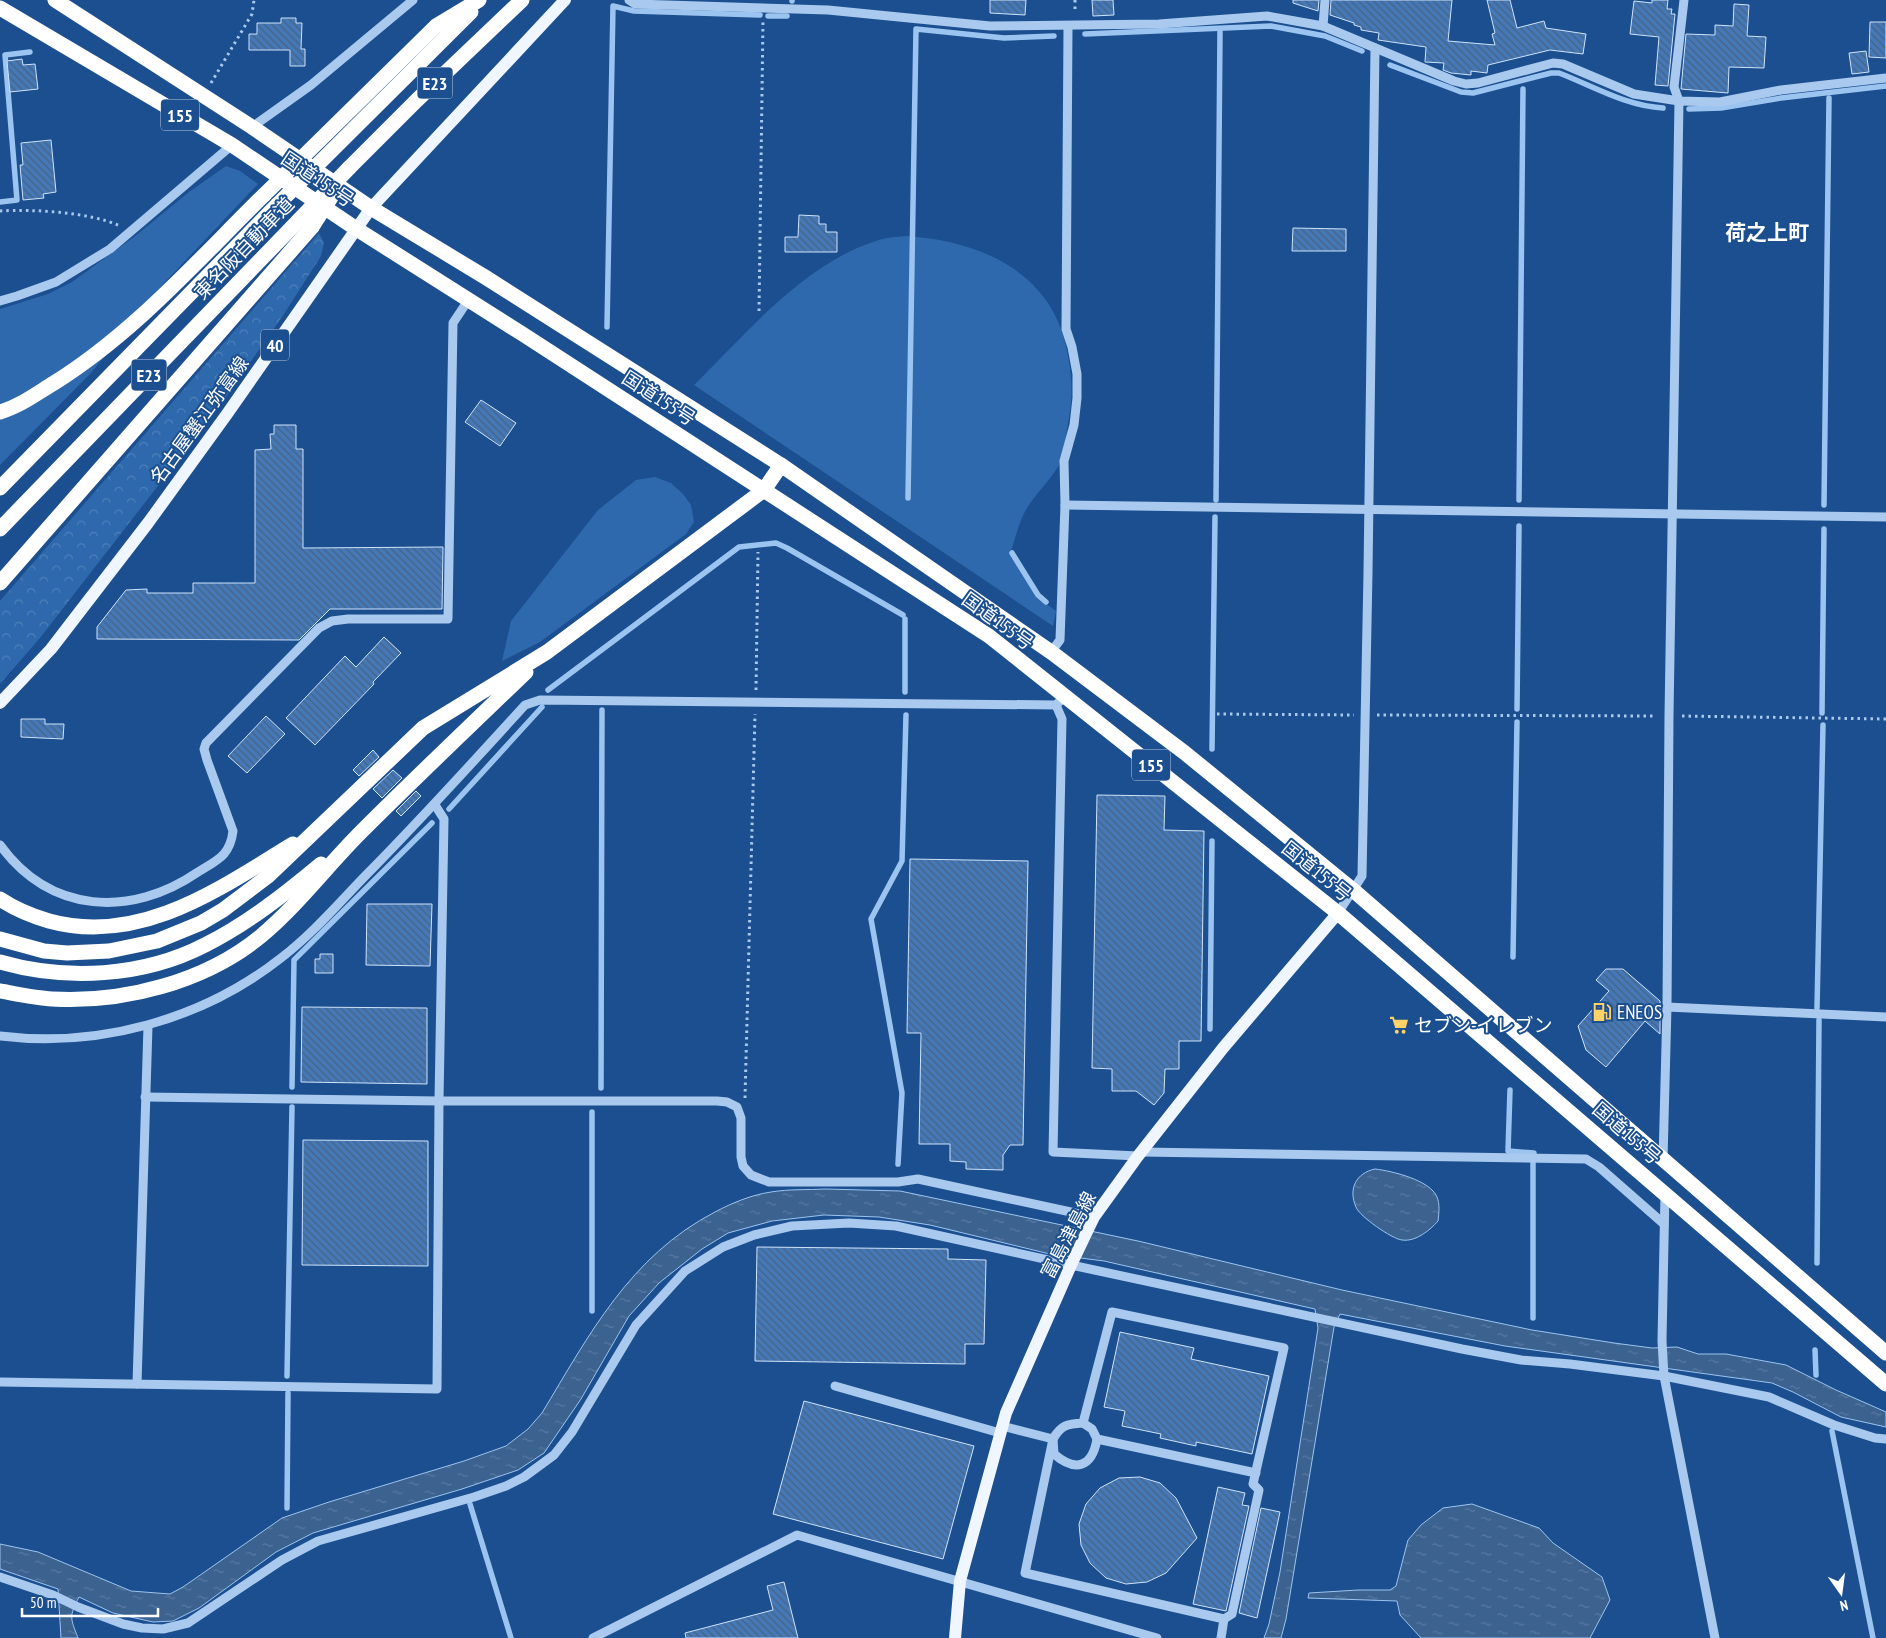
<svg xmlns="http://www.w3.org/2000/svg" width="1886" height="1638" font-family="'PT Sans Narrow','Noto Sans JP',sans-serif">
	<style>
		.grass { fill: #2e69ad }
		.forest { fill: url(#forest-crowns) }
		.water { fill: url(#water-ripples); stroke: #9cc4f0 }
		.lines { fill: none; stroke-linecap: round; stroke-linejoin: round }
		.stream { stroke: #9cc4f0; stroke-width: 5.5 }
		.building { fill: url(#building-back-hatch); stroke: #cfe3fa }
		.path { stroke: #a9c9ee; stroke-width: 3; stroke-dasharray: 2.5 4; stroke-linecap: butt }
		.minor { stroke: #a9c9ee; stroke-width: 9 }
		.major { stroke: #f0f6ff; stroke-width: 12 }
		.highway { stroke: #fff; stroke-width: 15 }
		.highway-bridge { stroke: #fff; stroke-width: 15 }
		.labels { text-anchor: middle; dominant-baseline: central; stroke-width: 4; stroke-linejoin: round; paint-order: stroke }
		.shield { fill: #1b4f8f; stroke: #bbcadd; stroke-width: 1 }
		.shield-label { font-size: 18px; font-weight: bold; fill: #fff }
		.street-label { font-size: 19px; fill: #fff; stroke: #1b4f8f }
		.poi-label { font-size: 19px; fill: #fff; stroke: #1b4f8f; text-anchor: start }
		.quarter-label { font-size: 21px; font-weight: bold; fill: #fff; stroke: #1b4f8f }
	</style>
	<defs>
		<pattern id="forest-crowns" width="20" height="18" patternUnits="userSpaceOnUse" patternTransform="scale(1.25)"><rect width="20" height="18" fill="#2e69ad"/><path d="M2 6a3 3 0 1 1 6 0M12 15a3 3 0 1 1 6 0" fill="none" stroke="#4d80b9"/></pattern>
		<pattern id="water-ripples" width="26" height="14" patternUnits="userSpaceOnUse" patternTransform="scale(1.25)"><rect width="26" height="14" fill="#3c6290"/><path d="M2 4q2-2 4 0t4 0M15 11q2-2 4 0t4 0" fill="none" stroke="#597aa1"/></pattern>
		<pattern id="building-back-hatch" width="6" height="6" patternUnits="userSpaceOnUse" patternTransform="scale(1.25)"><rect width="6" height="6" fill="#4478b7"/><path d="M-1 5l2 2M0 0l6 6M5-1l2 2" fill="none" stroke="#486282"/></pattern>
	</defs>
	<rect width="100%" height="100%" fill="#1b4f8f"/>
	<g class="grass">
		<polygon points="226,166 240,171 258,184 165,282 91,373 0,465 0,309 48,294 72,282 134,237 189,192"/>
		<path d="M906,236C982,241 1055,273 1068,356C1072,378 1073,396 1069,417C1067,429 1064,455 1059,465C1050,481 1036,493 1027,508C1019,521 1015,540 1010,554L1038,598L1056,611L1053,626L694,385C748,332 805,262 879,240C888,237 897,237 906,236Z"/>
		<polygon points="655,477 671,483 683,494 691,505 694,522 686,534 540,642 502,661 511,621 598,510 636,480"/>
	</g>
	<polygon class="forest" points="319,233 324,243 321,256 284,314 219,407 40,638 0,684 0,601"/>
	<g class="water">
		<path d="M1375,1169C1392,1171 1430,1180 1437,1197C1440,1204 1439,1213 1438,1221C1430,1230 1416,1242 1402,1240C1392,1239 1359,1216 1356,1207C1348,1189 1356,1173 1375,1169Z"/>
		<path d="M825,1189L900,1191L1138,1241L1342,1290L1532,1330L1614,1343L1652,1348L1677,1347L1698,1354H1726L1786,1365L1836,1390L1886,1412V1427L1841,1417L1793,1392L1772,1383L1505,1346L1340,1314L1334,1327L1286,1619L1281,1638H1264L1269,1624L1280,1572L1318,1328L1315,1309L1104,1261L1050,1254L930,1225L879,1217L824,1215L772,1221L728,1233L702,1249L659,1283L629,1316L581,1399L544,1453L518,1470L462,1489L313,1533L276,1552L199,1608L173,1621L153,1622L113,1613L79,1597C69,1617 70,1617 78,1638H61L58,1589L0,1569V1544L38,1552L131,1591L170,1594L183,1587L282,1518L329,1502L464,1461L506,1446L528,1429L542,1413C589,1335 630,1256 715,1212C732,1203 751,1195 771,1192C789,1189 807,1190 825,1189Z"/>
		<polygon points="1472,1504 1539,1528 1553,1543 1602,1577 1610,1600 1590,1638 1421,1638 1400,1615 1397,1601 1308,1598 1309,1593 1358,1590 1390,1590 1396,1586 1408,1540 1421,1525 1443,1508"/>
	</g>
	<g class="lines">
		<g class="stream">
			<polyline points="792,1 792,0"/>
			<polyline points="768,16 787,16"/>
			<polyline points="1085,34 1271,26 1325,36 1362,51"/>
			<path d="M1390,65L1461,92L1473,93L1551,73H1559C1593,86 1626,106 1663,108"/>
			<polyline points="1689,109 1721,108 1781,98 1886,86"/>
			<polyline points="0,202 17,200 5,55 30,52"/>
			<polyline points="607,327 613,6 634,11 760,15"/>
			<polyline points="908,498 916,29 1004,38 1054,36"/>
			<polyline points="1216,500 1220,32"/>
			<polyline points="1519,500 1523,89"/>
			<polyline points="1824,505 1829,98"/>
			<polyline points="1012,553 1038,595 1046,602"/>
			<polyline points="548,690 739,547 776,543 787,548 903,615"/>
			<polyline points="905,692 905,619"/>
			<polyline points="1517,709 1519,526"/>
			<polyline points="1822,713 1824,529"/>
			<polyline points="1212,749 1215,517"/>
			<polyline points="449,809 542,707"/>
			<polyline points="1513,957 1517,722"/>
			<polyline points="1817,1008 1823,725"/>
			<polyline points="1210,1029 1212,841"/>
			<polyline points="292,1087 294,960 432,823"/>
			<polyline points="601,1088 602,710"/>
			<polyline points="1510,1090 1508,1151 1534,1153"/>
			<polyline points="1533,1163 1533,1318"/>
			<polyline points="898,1164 902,1093 871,919 902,861 906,715"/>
			<polyline points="1817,1263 1819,1020"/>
			<polyline points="592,1311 592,1112"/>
			<polyline points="1815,1350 1816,1375"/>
			<polyline points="287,1376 292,1107"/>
			<polyline points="1832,1431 1873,1638"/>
			<polyline points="470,1504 511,1638"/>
			<polyline points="287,1508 288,1393"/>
		</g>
	</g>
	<g class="building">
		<polygon points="990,0 1026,0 1025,15 990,13"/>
		<polygon points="1092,0 1113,0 1114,15 1093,16"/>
		<polygon points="1293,0 1319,0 1318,11 1293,3"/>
		<polygon points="1331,0 1452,0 1448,41 1495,45 1492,34 1495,33 1487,0 1510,0 1517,28 1544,21 1546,28 1586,34 1583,54 1550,50 1488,65 1487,73 1471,71 1471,75 1451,73 1443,70 1444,63 1425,62 1426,47 1378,40 1379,33 1361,30 1361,27 1354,25 1354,23 1330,15"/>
		<polygon points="1652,0 1668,0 1667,9 1672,9 1671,14 1675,14 1668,86 1655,85 1659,37 1630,34 1634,1 1652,3"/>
		<polygon points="1734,4 1749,5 1747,36 1766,37 1764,68 1729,67 1728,93 1681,89 1686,34 1715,35 1715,25 1733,26"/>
		<polygon points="281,18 296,18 296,23 302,23 301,49 305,49 305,66 290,66 290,50 249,50 249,34 257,34 257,23 281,23"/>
		<polygon points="1870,22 1886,22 1886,58 1869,57"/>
		<polygon points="1866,51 1869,72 1852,74 1849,53"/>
		<polygon points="22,59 23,65 35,64 38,89 10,92 7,61"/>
		<polygon points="51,140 56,192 43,194 44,198 23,200 20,165 23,165 21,143"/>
		<polygon points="799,215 819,216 819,224 826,224 826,232 837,232 837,252 785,252 785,237 798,237"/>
		<polygon points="1293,228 1346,229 1346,251 1292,251"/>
		<polygon points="481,400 516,423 500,446 465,422"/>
		<polygon points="274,425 296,425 296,449 303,449 303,548 443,547 442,609 330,609 299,640 97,639 97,627 126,590 147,589 147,593 193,593 193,583 255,583 255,450 271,449 270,434 274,434"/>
		<polygon points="384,637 401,653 373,682 374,684 315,745 286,718 345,656 356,667"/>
		<polygon points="266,716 285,734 247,773 228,756"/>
		<polygon points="21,719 45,719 45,724 64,724 63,739 21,737"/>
		<polygon points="373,750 379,757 359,776 353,770"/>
		<polygon points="393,770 402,778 382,798 373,789"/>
		<polygon points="416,791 421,796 401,816 396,811"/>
		<polygon points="1097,795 1165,796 1164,830 1204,831 1201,1041 1179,1041 1179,1069 1165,1069 1164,1093 1154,1105 1136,1091 1112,1091 1112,1069 1092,1068"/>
		<polygon points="910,859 1028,861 1023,1145 1010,1145 1003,1155 1003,1170 966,1169 966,1162 950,1161 950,1144 919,1144 921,1033 907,1033"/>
		<polygon points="367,904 432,904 430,966 366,965"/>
		<polygon points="320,954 333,954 333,973 315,973 315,959 320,959"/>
		<polygon points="1606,969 1623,969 1660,1001 1660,1034 1645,1021 1606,1067 1586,1050 1578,1026 1609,991 1596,980"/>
		<polygon points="302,1007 427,1008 427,1084 301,1082"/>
		<polygon points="303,1140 428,1141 428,1266 302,1265"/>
		<polygon points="757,1247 948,1249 948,1259 986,1260 984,1344 965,1344 965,1364 755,1361"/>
		<polygon points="1120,1332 1194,1348 1191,1359 1269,1376 1252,1454 1196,1442 1196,1446 1160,1438 1161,1434 1122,1426 1125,1411 1104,1407"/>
		<polygon points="804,1401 974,1446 943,1559 773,1514"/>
		<polygon points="1140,1477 1160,1483 1176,1498 1197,1538 1166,1573 1147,1582 1126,1584 1106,1578 1090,1563 1081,1545 1079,1524 1086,1504 1100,1488 1119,1478"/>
		<polygon points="1218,1487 1245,1493 1242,1505 1249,1506 1226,1611 1193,1604"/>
		<polygon points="1261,1508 1280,1512 1257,1618 1239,1613"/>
		<polygon points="784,1582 798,1638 686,1638 685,1633 773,1610 767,1586"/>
	</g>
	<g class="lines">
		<g class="path">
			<polyline points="1075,0 1075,13"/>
			<polyline points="211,83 252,14 254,0"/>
			<path d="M0,211C33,209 90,212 120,226"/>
			<polyline points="759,311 763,20"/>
			<polyline points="756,690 758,552"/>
			<polyline points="1217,714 1354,715"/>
			<polyline points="1377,715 1656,716"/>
			<polyline points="1682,716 1886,719"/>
			<polyline points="745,1098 755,714"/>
		</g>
		<g class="minor">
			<polyline points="629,0 635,4 828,10 990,26 1159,24 1267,16 1323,26 1454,81 1466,84 1478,83 1553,63 1563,64 1634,94 1679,101 1720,102 1781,90 1886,78"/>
			<polyline points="1323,26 1325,0"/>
			<polyline points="252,127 311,85 413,0"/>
			<polyline points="0,301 17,296 56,282 110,249 232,145"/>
			<polyline points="1065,505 1886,517"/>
			<polyline points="1051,652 1060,640 1065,505 1064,461 1074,425 1077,398 1077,374 1072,347 1066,329 1068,27"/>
			<polyline points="1056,705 1062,719 1053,1152 1138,1156"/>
			<path d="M0,845C50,914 131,918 198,872C217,860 230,856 233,831L207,760L204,749L206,743L319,628L332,621L348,619H448L453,323L469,299"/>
			<polyline points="1338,913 1362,876 1368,573 1375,48"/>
			<polyline points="1667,1007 1886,1017"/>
			<path d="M0,1036C99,1048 202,1020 281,958C314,933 343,898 373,868C425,815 475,760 525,705L540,700L1056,705L1065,696"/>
			<polyline points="145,1097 439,1101 717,1101 727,1102 737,1107 741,1118 741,1157 743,1166 751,1175 769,1182 898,1182 918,1179 1094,1217"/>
			<polyline points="1141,1152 1586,1159 1599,1167 1664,1224"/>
			<polyline points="1663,1160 1667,1007 1669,716 1679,101 1674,87 1684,0"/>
			<polyline points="1665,1193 1662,1341 1664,1376 1715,1638"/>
			<polyline points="0,1382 437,1389 439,1101 444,819 435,805"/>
			<polyline points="137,1384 148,1026"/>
			<polyline points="835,1386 1000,1433"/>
			<polyline points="1083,1423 1092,1429 1097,1439 1256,1473"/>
			<path d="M1002,1426L1053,1439L1054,1454C1075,1472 1092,1468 1097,1439"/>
			<polyline points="0,1577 53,1595 78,1607 123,1624 142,1628 163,1629 188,1623 282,1560 318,1541 474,1497 506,1486 524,1477 554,1455 572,1432 636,1325 685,1271 723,1247 754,1235 792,1226 849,1223 896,1226 1071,1265 1462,1349 1521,1360 1570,1364 1664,1376 1769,1397 1834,1425 1875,1438 1886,1439"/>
			<polyline points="593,1638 797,1535 1157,1638"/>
			<path d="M1221,1638L1224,1619L1232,1614L1259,1490L1253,1484L1284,1348L1112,1312L1083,1423C1067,1424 1061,1425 1053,1439L1025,1573L1224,1619"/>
		</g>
		<g class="major">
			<polyline points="0,703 51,649 148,523 227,414 371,208 565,0"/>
			<polyline points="955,1638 960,1581 1006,1413 1071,1265 1094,1217 1138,1156 1223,1048 1338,913"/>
		</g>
		<g class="highway">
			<polyline points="55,0 252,127 371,208 485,277 781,465 1051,652 1185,753 1353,890 1886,1353"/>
			<polyline points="0,8 232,145 355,228 521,333 989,636 1338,913 1886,1384"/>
			<polyline points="349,168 417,100 522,0"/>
			<path d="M0,412C20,406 36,394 54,383C134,333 197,261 264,195"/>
			<polyline points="0,488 277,205"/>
			<polyline points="0,529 299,220"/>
			<polyline points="0,583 312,227"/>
			<path d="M0,899C15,909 32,916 49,921C140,946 219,889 293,844"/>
			<polyline points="0,939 44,951 67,953 109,951 157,941 201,923 223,910 268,876 423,728 547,652 764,490 781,465"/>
			<path d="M0,962C66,981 143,977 205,945C247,924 285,894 321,864"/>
			<path d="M0,991C17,994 35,998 52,999C124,1003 205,982 261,936C298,905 327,866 361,832C415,778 471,725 526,672"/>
		</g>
		<g class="highway-bridge">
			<polyline points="264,195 436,26 479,0"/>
			<polyline points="277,205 471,12"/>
			<polyline points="299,220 349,168"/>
			<polyline points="312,227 337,188"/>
		</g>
	</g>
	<defs>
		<g id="fuel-bare" transform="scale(1.5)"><path d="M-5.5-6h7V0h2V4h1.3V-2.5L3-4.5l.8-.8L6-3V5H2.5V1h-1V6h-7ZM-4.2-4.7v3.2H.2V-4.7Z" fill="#ffd166" stroke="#1b4f8f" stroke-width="2.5" paint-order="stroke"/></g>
		<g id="supermarket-bare" transform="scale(1.5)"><path d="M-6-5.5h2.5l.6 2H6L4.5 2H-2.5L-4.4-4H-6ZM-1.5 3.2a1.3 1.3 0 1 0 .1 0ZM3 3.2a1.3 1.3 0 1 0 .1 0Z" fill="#ffd166" stroke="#1b4f8f" stroke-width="2.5" paint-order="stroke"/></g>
	</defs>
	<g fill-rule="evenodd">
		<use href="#fuel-bare" x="1602" y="1012"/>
		<use href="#supermarket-bare" x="1399" y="1025"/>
	</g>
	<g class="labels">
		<g class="shield">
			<rect x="417.5" y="67.5" width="35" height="31" rx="4"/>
			<rect x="161" y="99.5" width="38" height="31" rx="4"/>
			<rect x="261" y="329.5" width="28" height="31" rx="4"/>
			<rect x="131.5" y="359.5" width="35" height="31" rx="4"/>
			<rect x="1132" y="749.5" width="38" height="31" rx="4"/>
		</g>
		<g class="shield-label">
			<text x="435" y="83">E23</text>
			<text x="180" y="115">155</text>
			<text x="275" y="345">40</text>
			<text x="149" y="375">E23</text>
			<text x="1151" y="765">155</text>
		</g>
		<g class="street-label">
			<text transform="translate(318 179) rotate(34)">国道155号</text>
			<text transform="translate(244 248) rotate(-46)">東名阪自動車道</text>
			<text transform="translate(659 398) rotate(33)">国道155号</text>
			<text transform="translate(199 420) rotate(-54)">名古屋蟹江弥富線</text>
			<text transform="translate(998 621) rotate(36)">国道155号</text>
			<text transform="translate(1317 871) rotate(39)">国道155号</text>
			<text transform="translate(1627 1133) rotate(41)">国道155号</text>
			<text transform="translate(1068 1235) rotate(-62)">富島津島線</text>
		</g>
		<g class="poi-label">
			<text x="1617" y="1012">ENEOS</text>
			<text x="1414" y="1025">セブン-イレブン</text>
		</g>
		<g class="quarter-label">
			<text x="1767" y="232">荷之上町</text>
		</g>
	</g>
	<g transform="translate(1841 1593) rotate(166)" stroke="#1b4f8f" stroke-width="4" paint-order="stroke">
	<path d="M0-4L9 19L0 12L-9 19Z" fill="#ffffff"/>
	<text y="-8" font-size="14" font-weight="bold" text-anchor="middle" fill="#ffffff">N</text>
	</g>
	<path d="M22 1608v8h136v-8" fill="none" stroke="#ffffff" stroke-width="2.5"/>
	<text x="30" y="1608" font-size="15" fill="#ffffff" stroke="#1b4f8f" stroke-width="4" paint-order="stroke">50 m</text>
</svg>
